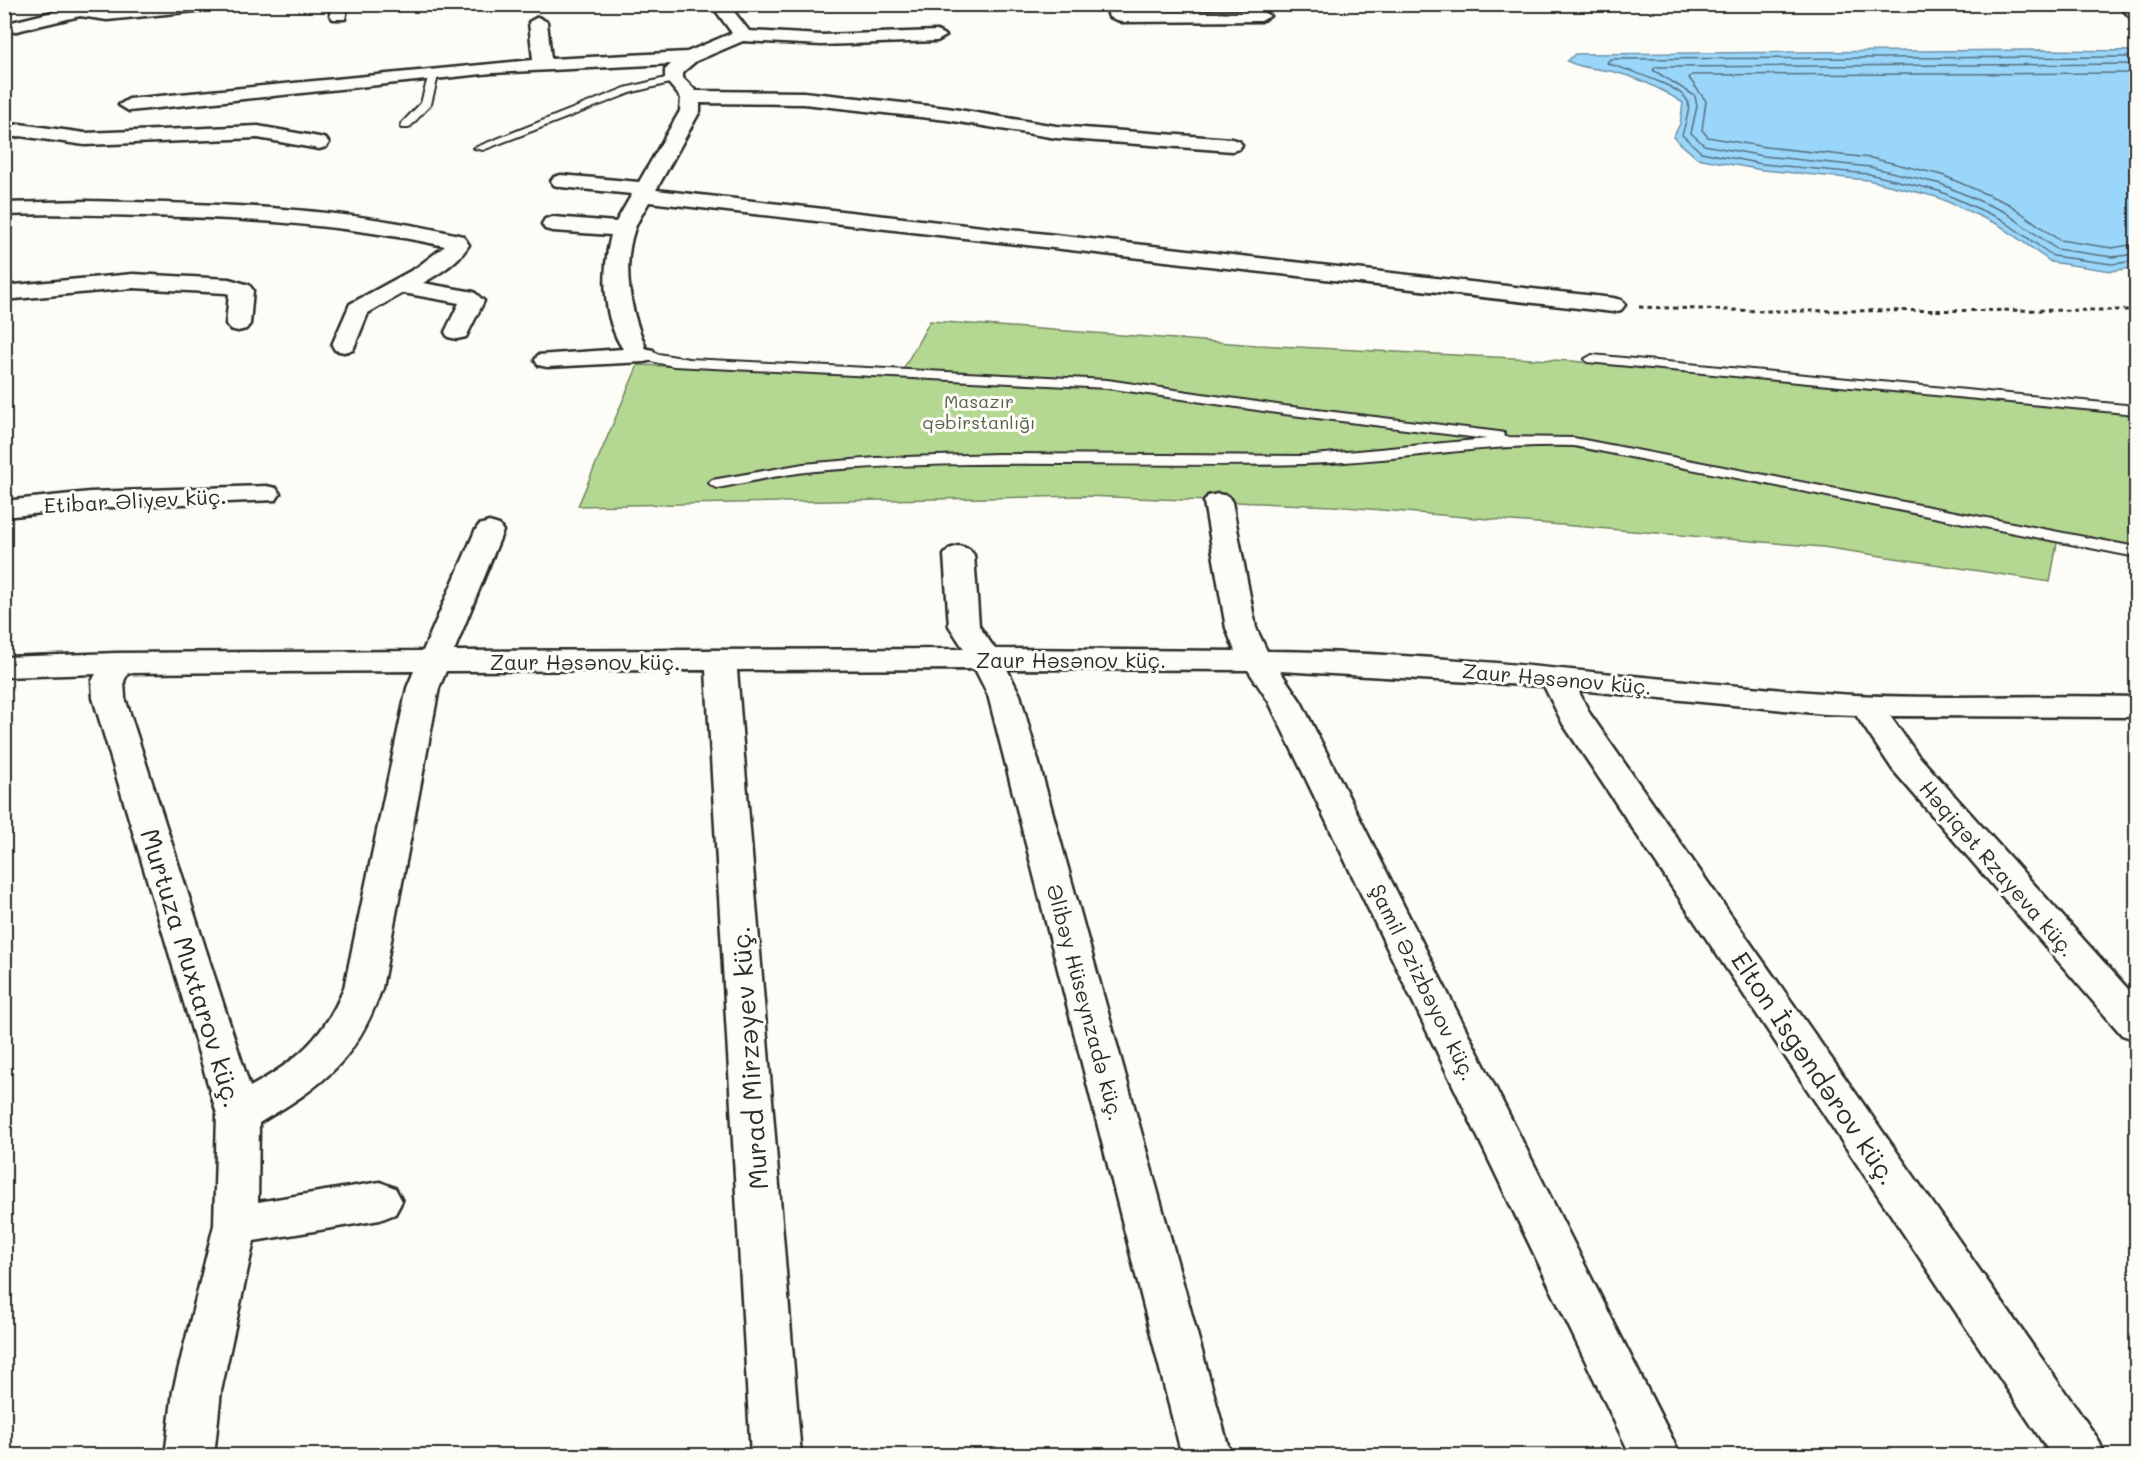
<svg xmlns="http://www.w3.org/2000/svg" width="2141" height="1460" font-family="Mali,sans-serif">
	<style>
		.green { fill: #b4d892; stroke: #70825e; stroke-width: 1.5 }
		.water { fill: #99d6fa; stroke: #6d92a7; stroke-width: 1.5 }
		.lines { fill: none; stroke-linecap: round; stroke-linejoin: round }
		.shore { stroke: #576f7e; stroke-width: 1.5 }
		.service-casing { stroke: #2b2b2b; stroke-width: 4 }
		.minor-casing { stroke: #2b2b2b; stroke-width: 5 }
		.tertiary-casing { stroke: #2b2b2b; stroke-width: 5 }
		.path { stroke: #2b2b2b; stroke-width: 3; stroke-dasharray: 4.5 4; stroke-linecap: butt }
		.service { fill: #fdfcf7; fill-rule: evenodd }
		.minor { fill: #fdfcf7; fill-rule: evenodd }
		.tertiary { fill: #fdfcf7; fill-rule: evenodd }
		.labels { text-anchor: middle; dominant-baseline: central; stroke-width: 6; stroke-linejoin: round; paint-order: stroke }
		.far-park-label { font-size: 18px; fill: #545f4a; stroke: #fdfcf7 }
		.street-label { font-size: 21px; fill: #2b2b2b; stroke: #fdfcf7 }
		.near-street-label { font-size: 26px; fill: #2b2b2b; stroke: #fdfcf7 }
	</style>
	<rect width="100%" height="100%" fill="#fdfcf7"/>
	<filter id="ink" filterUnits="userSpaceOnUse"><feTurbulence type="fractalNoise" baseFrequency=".0167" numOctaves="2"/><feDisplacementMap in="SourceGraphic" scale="12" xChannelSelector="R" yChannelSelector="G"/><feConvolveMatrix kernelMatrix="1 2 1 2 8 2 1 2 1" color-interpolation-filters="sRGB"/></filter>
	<g filter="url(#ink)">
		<polygon class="green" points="930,321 1257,345 1571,361 2136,414 2136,546 2059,532 2050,582 1823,547 1334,506 1085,496 578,506 638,365 900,375"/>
		<path class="water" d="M2040,50L2136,51V267L2112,271L2051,262L1999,225L1937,197L1868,180L1762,170L1697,158L1673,137L1680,124L1683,103C1663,90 1642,79 1618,73C1601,68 1584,70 1567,61L1575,54Z"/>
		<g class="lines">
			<g class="shore">
				<path d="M2136,57L1610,59L1607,63C1623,69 1683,86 1688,102C1691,111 1684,126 1682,135L1701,152L1762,164L1869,174L1939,191L2001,219L2053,256L2112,264L2136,261"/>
				<polyline points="2136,64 1656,67 1653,70 1695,96 1697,106 1691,133 1704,145 1763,156 1870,167 1941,184 2005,212 2056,249 2112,257 2136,254"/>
				<polyline points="2136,73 1692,75 1689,78 1706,101 1702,130 1708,137 1765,147 1871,158 1942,175 2009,204 2059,240 2112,248 2136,244"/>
			</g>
			<g class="service-casing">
				<g id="service">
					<polygon points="429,74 438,76 431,104 409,128 401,128 401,124 421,103"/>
					<polygon points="674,76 679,79 678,81 633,92 483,150 474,148 625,88"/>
					<path d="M635,343L658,354L689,359L1107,380L1284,406L1499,432L1504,433L1505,437L1574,438L2136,547V557L1574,446C1483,443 1394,462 1304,464C1141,468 978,457 815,471C782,474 750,482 717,488L712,486L709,483L712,480L803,464L876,458L998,454L1303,456L1487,439L1284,414L1107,388L674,366C658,363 639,360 628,347Z"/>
					<polygon points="1592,355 2136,406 2136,414 1587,362 1585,359"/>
				</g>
			</g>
			<g class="minor-casing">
				<g id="minor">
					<polygon points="160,4 223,4 215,9 107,20 73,15 70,11 79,6 107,10"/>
					<polygon points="331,4 348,4 345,19 333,19 330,15"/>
					<path d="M711,4H728L749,31L821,35L937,31L946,36L937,41L821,45L743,41L696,61L683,72V78L696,91L804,92L947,108L1056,126L1232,139L1239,141L1242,145L1239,149L1232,151L1056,138L947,120L804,104L700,103V111L656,190L1613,298L1621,300L1625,305L1621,310L1613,312L649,202C644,211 637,221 634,231C622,268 630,310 645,345L643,348L653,350L656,355L653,360L644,362L547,367L538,365L535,360L538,355L623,349C602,318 602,270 611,235L553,231L545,229L542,224L545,219L553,217L616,222L632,194L561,187L554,185L551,181L554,177L561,175L639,182L680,111L681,98L665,79V70L671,64L492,73L129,111L119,105L129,99L533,60L529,22L538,17L547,22L551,59L687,52L732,33Z"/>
					<polygon points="1105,4 1122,4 1125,12 1261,11 1270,16 1261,21 1122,22 1109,17"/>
					<polygon points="2118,4 2136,4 2136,18 2130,17"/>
					<polygon points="20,124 85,133 258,126 319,137 326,139 329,143 326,147 319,149 258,138 85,145 20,136 4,139 4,127"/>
					<path d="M87,201C213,204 340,206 463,236L469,245C458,262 441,273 423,283L474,292L484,301L466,337L457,339L448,337L445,332L459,303L403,293L368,313L353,350L344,352L335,350L332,345L350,304L416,268L445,246C346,225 247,218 146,216C99,215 52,213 4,215V203Z"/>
					<polygon points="133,274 229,279 249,285 253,290 250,324 246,329 238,331 230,329 226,324 229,294 226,293 133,288 4,300 4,286"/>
					<polygon points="266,486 276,488 280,494 276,500 90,508 4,517 4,501 90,492"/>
					<path d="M1218,494L1228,496L1232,502L1256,628L1267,651C1453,652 1638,680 1823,693C1927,701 2032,694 2136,697V717L1890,716L1917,754L2136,998V1040L2122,1035L1893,770L1856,715L1825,714L1578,690L1590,714L2098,1439L2105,1456H2052L1563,724L1544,686L1280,671L1301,702L1681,1456H1631L1269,702L1248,670L1007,669L1020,695L1231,1456H1182L988,695L975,669L737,670L801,1456H751L706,670L446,671L439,688L382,988C355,1062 325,1084 259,1123L258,1202L380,1182L395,1188L402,1201L395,1214L380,1220L254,1241L221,1391L214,1456H165L173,1391L214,1225L217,1114L93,698L92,681L96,674L4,677V657L117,653L423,651L475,531L479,525L489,522L499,525L503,531L454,651L964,649L949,626L944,555L949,549L959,546L969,549L974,555L979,626L995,649L1235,651L1226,628L1204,502L1208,496ZM414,671L407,688L344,988C324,1038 296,1061 250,1087L125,698L124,681L128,673Z"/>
				</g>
			</g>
			<g class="tertiary-casing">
				<polygon id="tertiary" points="85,4 116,4 114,8 4,34 4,24"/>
			</g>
			<polyline class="path" points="1639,307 1763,311 2136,310"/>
			<use href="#service" class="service"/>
			<use href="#minor" class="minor"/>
			<use href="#tertiary" class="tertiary"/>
		</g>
	</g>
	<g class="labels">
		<g class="far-park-label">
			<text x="979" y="401">Masazır<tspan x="979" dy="21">qəbirstanlığı</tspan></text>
		</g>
		<g class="street-label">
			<text transform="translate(135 500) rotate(-3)">Etibar Əliyev küç.</text>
			<text x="1071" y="659">Zaur Həsənov küç.</text>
			<text x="585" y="661">Zaur Həsənov küç.</text>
			<text transform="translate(1557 678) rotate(5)">Zaur Həsənov küç.</text>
			<text transform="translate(1998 868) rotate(49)">Həqiqət Rzayeva küç.</text>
			<text transform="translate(1424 982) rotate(64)">Şamil Əzizbəyov küç.</text>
			<text transform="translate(1086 1002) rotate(75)">Əlibəy Hüseynzadə küç.</text>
		</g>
		<g class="near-street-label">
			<text transform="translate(192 968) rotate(73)">Murtuza Muxtarov küç.</text>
			<text transform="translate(749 1058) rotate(-94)">Murad Mirzəyev küç.</text>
			<text transform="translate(1815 1068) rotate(56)">Elton İsgəndərov küç.</text>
		</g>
	</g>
	<rect width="2141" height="1460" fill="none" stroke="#fdfcf7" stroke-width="24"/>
	<rect x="12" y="12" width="2117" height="1436" fill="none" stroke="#2b2b2b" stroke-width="2" filter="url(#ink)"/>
</svg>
